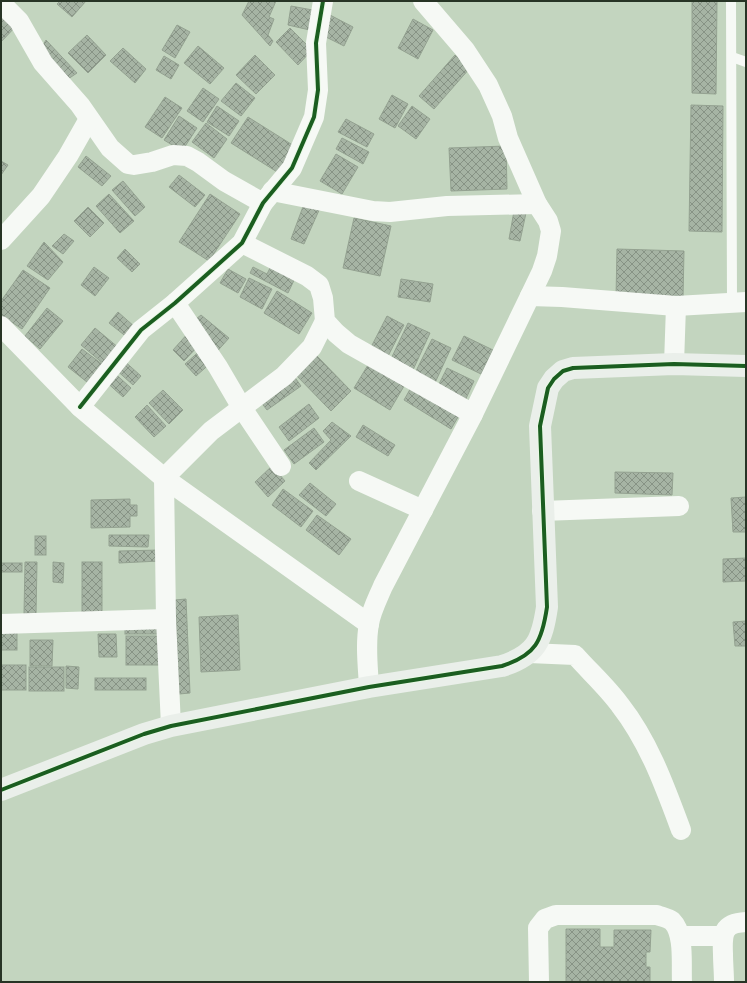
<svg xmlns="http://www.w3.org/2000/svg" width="747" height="983" font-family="Roboto,sans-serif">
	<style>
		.building { fill: url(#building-cross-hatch); stroke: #94a291 }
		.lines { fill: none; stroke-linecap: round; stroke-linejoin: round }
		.lane { stroke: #f6f9f5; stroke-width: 10 }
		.street { stroke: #f6f9f5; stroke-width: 20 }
		.secondary { stroke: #eaefea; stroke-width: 22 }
		.cycleway-casing { stroke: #e8f8e5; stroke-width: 6 }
		.cycleway { stroke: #1b5e20; stroke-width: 4 }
	</style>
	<defs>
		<pattern id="building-cross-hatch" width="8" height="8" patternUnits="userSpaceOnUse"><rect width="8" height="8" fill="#a6b4a4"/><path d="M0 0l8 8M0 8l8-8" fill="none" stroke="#879385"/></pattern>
	</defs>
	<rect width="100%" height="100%" fill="#c3d5bf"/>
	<g class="building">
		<polygon points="60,1 86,1 72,17 57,4"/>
		<polygon points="249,1 276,1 269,17 274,19 268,35 273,41 270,46 242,15"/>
		<polygon points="692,1 717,1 716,94 692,93"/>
		<polygon points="291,6 318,11 314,31 288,25"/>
		<polygon points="1,12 17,25 1,42"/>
		<polygon points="330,15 353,27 344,46 320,34"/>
		<polygon points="413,19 433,30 418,59 398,48"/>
		<polygon points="177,25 190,32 175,58 162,50"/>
		<polygon points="290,28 312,50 298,65 276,42"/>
		<polygon points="87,35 106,55 88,73 68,53"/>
		<polygon points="46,40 77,73 65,81 40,50"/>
		<polygon points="198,46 224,68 210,84 184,63"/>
		<polygon points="123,48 146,69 135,83 110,61"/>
		<polygon points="255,55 275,75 256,94 236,75"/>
		<polygon points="455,55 470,68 434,109 419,96"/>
		<polygon points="164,56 179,65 171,79 156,70"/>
		<polygon points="236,83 255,98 241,116 221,101"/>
		<polygon points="203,88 219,99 203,122 187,111"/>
		<polygon points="392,95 408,104 395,128 379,119"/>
		<polygon points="165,97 182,108 162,138 145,127"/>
		<polygon points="691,105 723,106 722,232 689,231"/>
		<polygon points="217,106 239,121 229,136 207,122"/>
		<polygon points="412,106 430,119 416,139 398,126"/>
		<polygon points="179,116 197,128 182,151 164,140"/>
		<polygon points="248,117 299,149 282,175 231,143"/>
		<polygon points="346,119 374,134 367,147 338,132"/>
		<polygon points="206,123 227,139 214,158 192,142"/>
		<polygon points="342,138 369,152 363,164 336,149"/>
		<polygon points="506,146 507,189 451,191 449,148"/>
		<polygon points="336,154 358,167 342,194 320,181"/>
		<polygon points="86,156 111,176 102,186 78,167"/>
		<polygon points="1,161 8,165 1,175"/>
		<polygon points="179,175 205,195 195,207 169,187"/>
		<polygon points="123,181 145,207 135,216 112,190"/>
		<polygon points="109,194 134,221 120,233 96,206"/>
		<polygon points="210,194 240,214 209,261 179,242"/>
		<polygon points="304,204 320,208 304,244 291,239"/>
		<polygon points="88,207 104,223 90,237 74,221"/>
		<polygon points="514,211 526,213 520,241 509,239"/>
		<polygon points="354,218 391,226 380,276 343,268"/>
		<polygon points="64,234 74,241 63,254 52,246"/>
		<polygon points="44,242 63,262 48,280 27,266"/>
		<polygon points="125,249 140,264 132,272 117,258"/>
		<polygon points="617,249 684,251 683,298 616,297"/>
		<polygon points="272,264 296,276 288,293 250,273 253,267 267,274"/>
		<polygon points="94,267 109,278 95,296 81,285"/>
		<polygon points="228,269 246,279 238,293 220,283"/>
		<polygon points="23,270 50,288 22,329 1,315 1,301"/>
		<polygon points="249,278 272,289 262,309 240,297"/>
		<polygon points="401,279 433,284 430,302 398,297"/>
		<polygon points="277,291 312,313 299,334 264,313"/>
		<polygon points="47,308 63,321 40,349 25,336"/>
		<polygon points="118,312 136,328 128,338 109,323"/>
		<polygon points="201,315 229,338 213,356 191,323"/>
		<polygon points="387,316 404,325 386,360 369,351"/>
		<polygon points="408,323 430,333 412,372 390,361"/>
		<polygon points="95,328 119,348 105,365 81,345"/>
		<polygon points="189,332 200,344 184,361 173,350"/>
		<polygon points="464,336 493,350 481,374 452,360"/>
		<polygon points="432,339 451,348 434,385 414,375"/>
		<polygon points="203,348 213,361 196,376 185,364"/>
		<polygon points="82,349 106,367 92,386 68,367"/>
		<polygon points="315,354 351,391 331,411 295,374"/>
		<polygon points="121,358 141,376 133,385 113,367"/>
		<polygon points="371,360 407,381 390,410 354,388"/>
		<polygon points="447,368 474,381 464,403 436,390"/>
		<polygon points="111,370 131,388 123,397 103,379"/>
		<polygon points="291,372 301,386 267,410 257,397"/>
		<polygon points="413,384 461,412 451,429 404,400"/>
		<polygon points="163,390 183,410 169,424 149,403"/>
		<polygon points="309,404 319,418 289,441 279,427"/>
		<polygon points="147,405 166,426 154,437 135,417"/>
		<polygon points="332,422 351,436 316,470 309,463 331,440 323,431"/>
		<polygon points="363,425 395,445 388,456 356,437"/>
		<polygon points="314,428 324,442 294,464 284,450"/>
		<polygon points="272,466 285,481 268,497 255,482"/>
		<polygon points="615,472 673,473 672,495 615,493"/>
		<polygon points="310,483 336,504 326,516 299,495"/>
		<polygon points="283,489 313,511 301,527 272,505"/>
		<polygon points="746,497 746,532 733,532 731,498"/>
		<polygon points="130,499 130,505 137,505 137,516 130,516 130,527 91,528 91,500"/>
		<polygon points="317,515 351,539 339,555 306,530"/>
		<polygon points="109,535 149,535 148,547 109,546"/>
		<rect x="35" y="536" width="11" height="19"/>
		<polygon points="160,550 160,561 119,563 119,551"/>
		<polygon points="746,558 746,581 723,582 723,559"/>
		<polygon points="25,562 37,562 36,615 24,614"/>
		<polygon points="53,562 64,563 63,583 53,582"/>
		<rect x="82" y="562" width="20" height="52"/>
		<rect x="1" y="563" width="21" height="9"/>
		<polygon points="186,599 190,693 179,694 175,600"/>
		<polygon points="238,615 240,670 201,672 199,617"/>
		<polygon points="746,621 746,646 735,646 733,622"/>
		<rect x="125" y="624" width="34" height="10"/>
		<rect x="1" y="627" width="16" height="23"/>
		<polygon points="98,634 116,634 117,657 99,657"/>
		<rect x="126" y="636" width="33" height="29"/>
		<polygon points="30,640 53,640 52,666 30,666"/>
		<rect x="1" y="665" width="25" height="25"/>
		<polygon points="66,666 79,667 78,689 66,688"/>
		<rect x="29" y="667" width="35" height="24"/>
		<rect x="95" y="678" width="51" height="12"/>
		<polygon points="566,929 600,929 600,947 614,947 614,930 651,930 650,952 646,952 646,967 650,967 650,982 566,982"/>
	</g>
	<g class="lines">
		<g class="lane">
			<polyline points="731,1 732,302"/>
			<polyline points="732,57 746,62"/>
		</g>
		<g class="street">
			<polyline points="423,1 465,50 488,85 502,116 508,138 537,204 548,221 551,231 547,256 542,271 530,296"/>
			<polyline points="1,3 19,21 43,63 80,105 110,148 128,164 134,165 152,162 173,155 187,156 198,162 224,181 263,203"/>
			<polyline points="272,191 373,211 390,212 447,206 537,204"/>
			<polyline points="1,240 41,196 68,156 89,119"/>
			<polyline points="242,243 307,276 319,285 323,298 325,321 336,333 349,344 473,414"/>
			<polyline points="175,303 218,367 242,408 281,466"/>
			<polyline points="1,326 80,407 164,478 369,624"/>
			<polyline points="674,364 676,306"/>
			<polyline points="80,407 141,330 175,303 242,243 263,203 292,168 314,117 318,90 316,43 323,1"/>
			<polyline points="359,481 423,510"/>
			<polyline points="542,511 679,506"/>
			<polyline points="1,624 166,619"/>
			<path d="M529,653L575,655C590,672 607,687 620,705C649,742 665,787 681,830"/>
			<path d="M369,687C368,667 365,644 369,624C371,611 378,598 383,586L473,414L530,296L562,297L676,306L746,302"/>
			<polyline points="171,726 166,619 164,478 211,431 284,376 312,347 325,321"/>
			<polyline points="681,936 722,936"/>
			<path d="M539,982L538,928L545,919L556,915H657C662,917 668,918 672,921C685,934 681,964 682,982"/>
			<path d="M724,982C724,973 723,963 723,954C722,933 723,923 746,922"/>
		</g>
		<path class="secondary" d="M1,790L144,734L171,726L369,687L502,666C536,655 542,641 547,607L540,426L548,388L554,379L563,371L573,368L674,364L746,366"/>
		<g class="cycleway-casing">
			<g id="cycleway">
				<polyline points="80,407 141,330 175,303 242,243 263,203 292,168 314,117 318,90 316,43 323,1"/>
				<path d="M1,790L144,734L171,726L369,687L502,666C536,655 542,641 547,607L540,426L548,388L554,379L563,371L573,368L674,364L746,366"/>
			</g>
		</g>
		<use href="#cycleway" class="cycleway"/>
	</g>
	<rect width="747" height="983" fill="none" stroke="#273425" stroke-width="4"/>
</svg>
